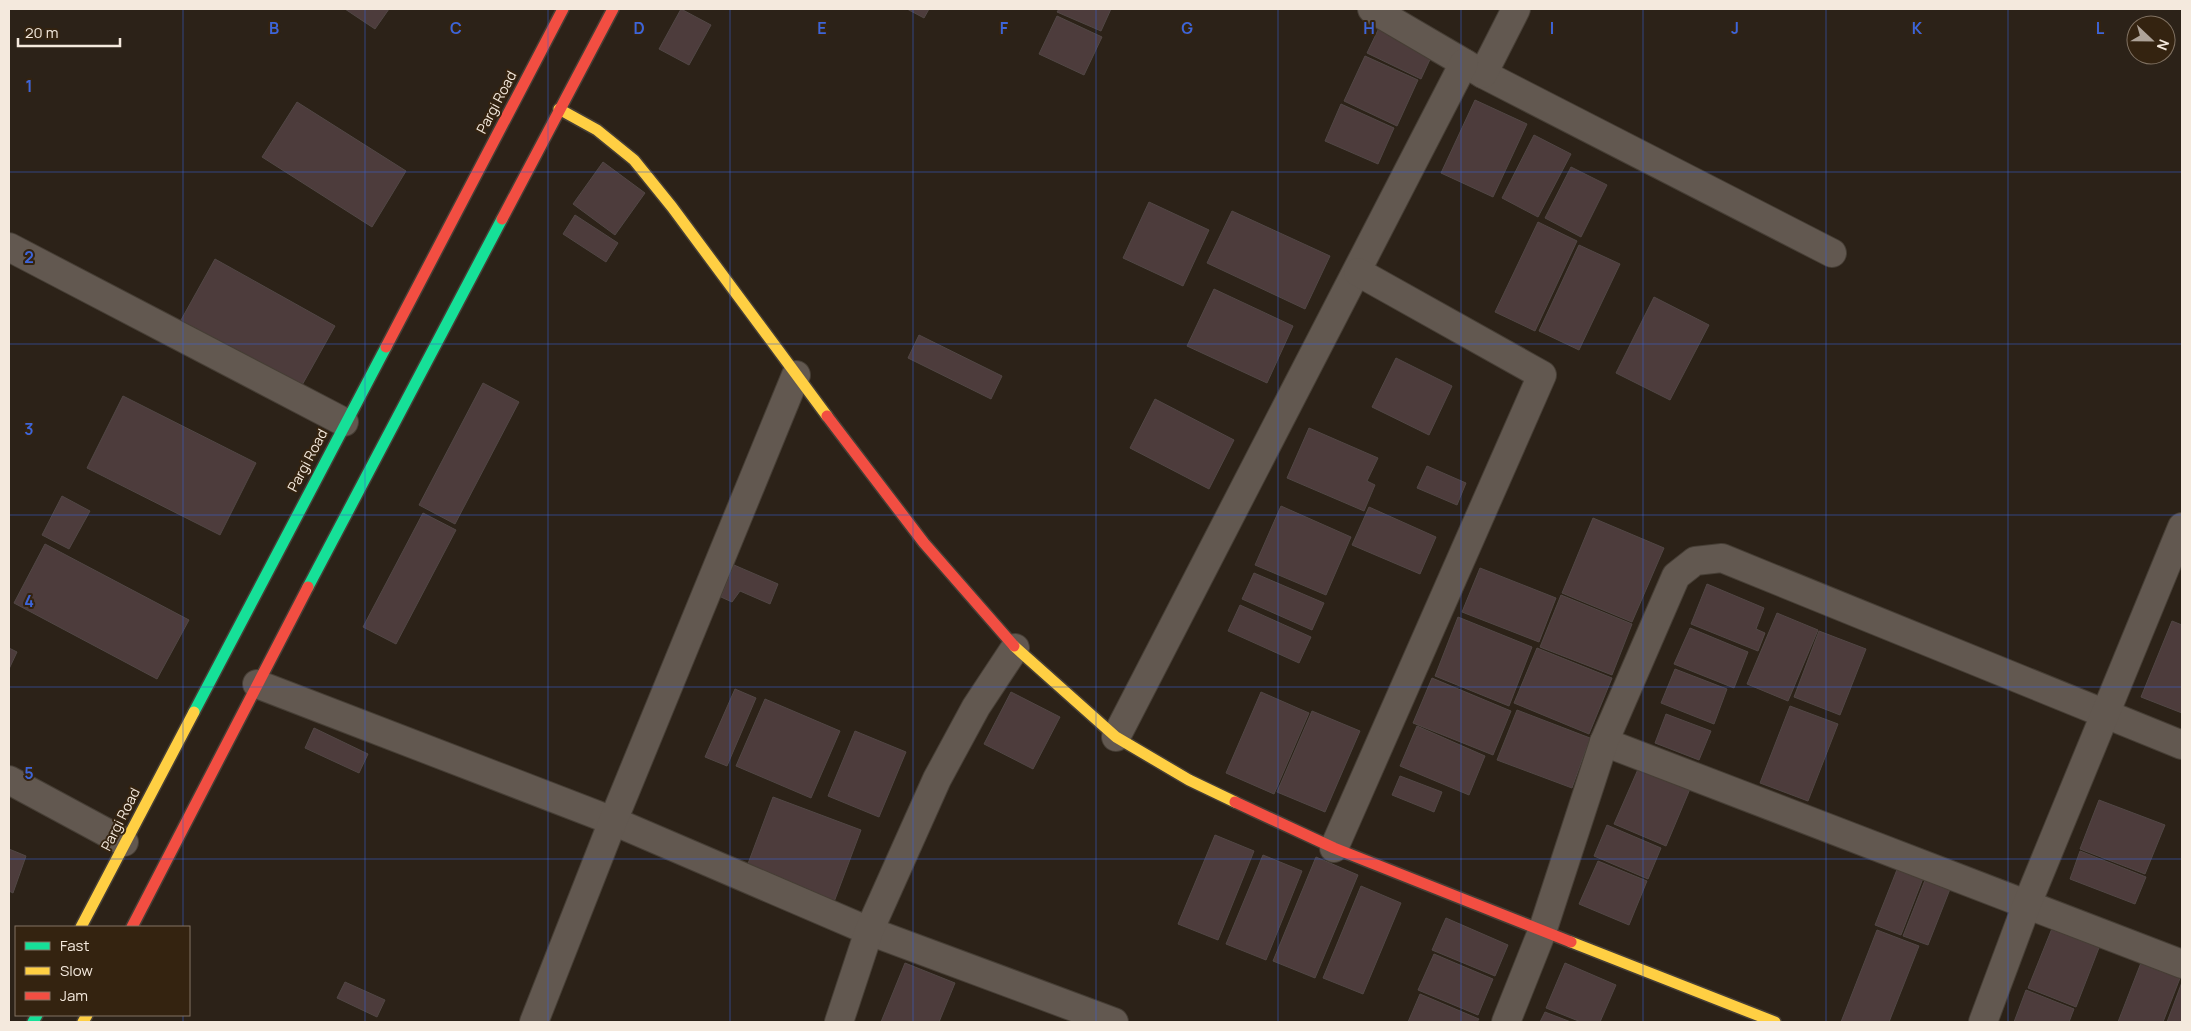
<svg xmlns="http://www.w3.org/2000/svg" width="2191" height="1031" font-family="Manrope,sans-serif">
	<style>
		.building { fill: #4d3c3c; stroke: #514745 }
		.lines { fill: none; stroke-linecap: round; stroke-linejoin: round }
		.street-casing { stroke: #463e35; stroke-width: 30 }
		.fast-casing { stroke: #463e35; stroke-width: 14 }
		.slow-casing { stroke: #463e35; stroke-width: 14 }
		.jam-casing { stroke: #463e35; stroke-width: 14 }
		.street { stroke: #625850; stroke-width: 28 }
		.fast { stroke: #16e098; stroke-width: 11 }
		.slow { stroke: #ffcf43; stroke-width: 11 }
		.jam { stroke: #f24e42; stroke-width: 11 }
		.grid { fill: none; stroke: #3d65d9; stroke-width: 1; stroke-opacity: 0.55 }
		.labels { text-anchor: middle; dominant-baseline: central; stroke-width: 4; stroke-linejoin: round; paint-order: stroke }
		.street-label { font-size: 14px; fill: #f4e9dd; stroke: #342310 }
		.grid-label { font-size: 16px; text-anchor: middle; font-weight: bold; fill: #3d65d9; stroke: #342310; stroke-width: 4; stroke-linejoin: round; paint-order: stroke }
	</style>
	<rect width="100%" height="100%" fill="#2c2218"/>
	<g class="building">
		<polygon points="345,9 389,9 375,29"/>
		<polygon points="681,9 711,25 689,65 659,49"/>
		<polygon points="907,9 929,9 924,18"/>
		<polygon points="1059,9 1111,9 1101,31 1057,12"/>
		<polygon points="1057,16 1102,37 1084,75 1039,54"/>
		<polygon points="1379,28 1433,53 1421,79 1367,53"/>
		<polygon points="1365,56 1418,80 1397,126 1344,101"/>
		<polygon points="1475,100 1527,124 1493,197 1441,173"/>
		<polygon points="297,102 406,171 372,227 262,157"/>
		<polygon points="1341,104 1394,128 1378,164 1325,141"/>
		<polygon points="1534,135 1571,154 1538,217 1502,198"/>
		<polygon points="603,162 645,193 615,235 573,204"/>
		<polygon points="1571,167 1607,185 1581,237 1545,218"/>
		<polygon points="1149,202 1209,230 1183,286 1123,258"/>
		<polygon points="1232,211 1330,256 1305,309 1207,263"/>
		<polygon points="575,215 618,243 606,262 563,234"/>
		<polygon points="1538,222 1577,241 1535,331 1495,312"/>
		<polygon points="1579,245 1620,264 1579,350 1539,331"/>
		<polygon points="215,259 335,326 296,396 176,329"/>
		<polygon points="1214,289 1293,326 1267,383 1187,346"/>
		<polygon points="1654,297 1709,325 1670,400 1616,373"/>
		<polygon points="919,335 1002,376 991,399 908,358"/>
		<polygon points="1396,358 1452,386 1429,435 1372,407"/>
		<polygon points="483,383 519,402 455,524 419,505"/>
		<polygon points="123,396 256,463 220,535 87,468"/>
		<polygon points="1155,399 1234,440 1209,489 1130,448"/>
		<polygon points="1309,428 1378,458 1367,481 1375,485 1364,511 1287,478"/>
		<polygon points="1427,466 1466,483 1457,505 1417,488"/>
		<polygon points="62,496 90,511 69,549 42,535"/>
		<polygon points="1281,506 1351,537 1326,595 1255,565"/>
		<polygon points="1369,507 1436,537 1420,574 1352,545"/>
		<polygon points="423,513 456,530 396,644 363,627"/>
		<polygon points="1593,518 1664,548 1632,622 1562,593"/>
		<polygon points="45,544 189,620 157,679 14,603"/>
		<polygon points="734,565 778,584 770,604 740,591 732,602 721,597"/>
		<polygon points="1480,568 1556,598 1539,642 1462,612"/>
		<polygon points="1254,573 1324,603 1312,630 1242,599"/>
		<polygon points="1707,584 1764,608 1756,629 1765,633 1758,651 1691,624"/>
		<polygon points="1561,595 1632,624 1612,675 1540,647"/>
		<polygon points="1240,605 1311,637 1299,663 1228,631"/>
		<polygon points="1777,613 1818,630 1788,701 1747,684"/>
		<polygon points="1458,617 1532,647 1509,706 1435,676"/>
		<polygon points="2172,621 2182,625 2182,713 2141,697"/>
		<polygon points="1690,628 1748,652 1734,688 1674,664"/>
		<polygon points="1819,631 1866,649 1840,715 1794,697"/>
		<polygon points="9,648 17,652 9,669"/>
		<polygon points="1537,648 1612,678 1589,734 1514,703"/>
		<polygon points="1675,669 1727,689 1714,724 1661,703"/>
		<polygon points="1432,678 1511,711 1493,755 1413,723"/>
		<polygon points="735,689 756,698 727,766 705,757"/>
		<polygon points="1011,692 1060,717 1033,769 984,744"/>
		<polygon points="1261,692 1309,713 1274,794 1226,773"/>
		<polygon points="765,699 840,731 811,798 736,766"/>
		<polygon points="1790,706 1838,724 1808,801 1760,783"/>
		<polygon points="1517,710 1590,738 1572,788 1497,760"/>
		<polygon points="1312,711 1360,731 1325,812 1277,792"/>
		<polygon points="1666,714 1711,731 1699,760 1655,743"/>
		<polygon points="1417,726 1485,756 1469,795 1400,766"/>
		<polygon points="314,728 368,754 359,773 305,748"/>
		<polygon points="855,731 906,752 879,817 828,796"/>
		<polygon points="1639,767 1690,789 1666,846 1614,824"/>
		<polygon points="1400,776 1442,792 1434,812 1392,795"/>
		<polygon points="773,797 861,830 834,902 746,869"/>
		<polygon points="2099,800 2165,825 2145,874 2080,849"/>
		<polygon points="1607,825 1661,848 1648,879 1594,856"/>
		<polygon points="1215,835 1254,851 1218,940 1178,924"/>
		<polygon points="9,849 26,856 13,893 9,891"/>
		<polygon points="2080,851 2146,877 2135,904 2070,879"/>
		<polygon points="1263,855 1302,871 1266,960 1226,944"/>
		<polygon points="1316,857 1358,875 1315,978 1273,961"/>
		<polygon points="1902,857 1927,868 1901,935 1875,925"/>
		<polygon points="1598,861 1647,881 1629,925 1579,904"/>
		<polygon points="1929,870 1954,879 1928,945 1903,936"/>
		<polygon points="1361,886 1401,903 1363,994 1323,978"/>
		<polygon points="1446,918 1508,945 1495,976 1432,950"/>
		<polygon points="2055,921 2102,940 2076,1007 2028,988"/>
		<polygon points="1877,930 1919,946 1889,1022 1841,1022"/>
		<polygon points="1434,954 1493,979 1478,1015 1418,990"/>
		<polygon points="2144,955 2182,973 2163,1022 2118,1022"/>
		<polygon points="905,963 955,983 939,1022 881,1022"/>
		<polygon points="1565,963 1616,985 1600,1022 1581,1022 1546,1008"/>
		<polygon points="345,982 385,1000 377,1017 337,998"/>
		<polygon points="2182,982 2182,1022 2167,1022"/>
		<polygon points="2026,990 2074,1009 2069,1022 2014,1022"/>
		<polygon points="1420,994 1479,1019 1477,1022 1408,1022"/>
		<polygon points="1545,1012 1571,1022 1540,1022"/>
	</g>
	<g class="lines">
		<g class="street-casing">
			<g id="street">
				<polyline points="1372,9 1483,74 1832,253"/>
				<polyline points="1483,74 1516,9"/>
				<polyline points="9,247 344,422"/>
				<polyline points="257,684 613,821 869,931 1114,1022"/>
				<polyline points="1116,737 1464,63"/>
				<polyline points="1604,742 2182,964"/>
				<polyline points="9,780 124,842"/>
				<polyline points="1334,848 1542,375 1358,272"/>
				<polyline points="534,1022 613,821 796,375"/>
				<polyline points="839,1022 869,931 937,779 976,707 1015,648"/>
				<polyline points="1506,1022 1543,929 1604,742 1676,576 1695,561 1722,558 2182,745"/>
				<polyline points="1983,1022 2027,904 2182,527"/>
			</g>
		</g>
		<g class="fast-casing">
			<g id="fast">
				<polyline points="308,587 502,219"/>
				<polyline points="194,712 386,347"/>
				<polyline points="33,1022 37,1015"/>
			</g>
		</g>
		<g class="slow-casing">
			<g id="slow">
				<polyline points="559,109 597,130 634,160 672,207 827,416"/>
				<polyline points="1014,646 1116,737 1189,780 1235,802"/>
				<polyline points="81,927 194,712"/>
				<polyline points="1571,942 1775,1022"/>
				<polyline points="83,1022 87,1015"/>
			</g>
		</g>
		<g class="jam-casing">
			<g id="jam">
				<polyline points="502,219 613,9"/>
				<polyline points="386,347 563,9"/>
				<polyline points="827,416 924,543 1014,646"/>
				<polyline points="1235,802 1334,848 1571,942"/>
				<polyline points="132,927 308,587"/>
			</g>
		</g>
		<use href="#street" class="street"/>
		<use href="#fast" class="fast"/>
		<use href="#slow" class="slow"/>
		<use href="#jam" class="jam"/>
	</g>
	<path class="grid" d="M183,9V927M365,9V1022M548,9V1022M730,9V1022M913,9V1022M1096,9V1022M1278,9V1022M1461,9V1022M1643,9V1022M1826,9V1022M2008,9V1022M9,172H2182M9,344H2182M9,515H2182M9,687H2182M9,859H2182M183,1015V1022"/>
	<g class="labels">
		<g class="street-label">
			<text transform="translate(496 102) rotate(-62)">Pargi Road</text>
			<text transform="translate(307 460) rotate(-62)">Pargi Road</text>
			<text transform="translate(120 819) rotate(-63)">Pargi Road</text>
		</g>
	</g>
	<g class="grid-label">
		<text x="274" y="34">B</text>
		<text x="456" y="34">C</text>
		<text x="639" y="34">D</text>
		<text x="822" y="34">E</text>
		<text x="1004" y="34">F</text>
		<text x="1187" y="34">G</text>
		<text x="1369" y="34">H</text>
		<text x="1552" y="34">I</text>
		<text x="1735" y="34">J</text>
		<text x="1917" y="34">K</text>
		<text x="2100" y="34">L</text>
		<text x="29" y="92">1</text>
		<text x="29" y="263">2</text>
		<text x="29" y="435">3</text>
		<text x="29" y="607">4</text>
		<text x="29" y="779">5</text>
	</g>
	<rect width="2191" height="1031" fill="none" stroke="#f4e9dd" stroke-width="20"/>
	<rect x="15" y="926" width="175" height="90" fill="#342310" stroke="#817262"/>
	<rect x="25" y="942" width="25" height="8" fill="#16e098" stroke="#817262"/>
	<text x="60" y="951" font-size="15" fill="#f4e9dd">Fast</text>
	<rect x="25" y="967" width="25" height="8" fill="#ffcf43" stroke="#817262"/>
	<text x="60" y="976" font-size="15" fill="#f4e9dd">Slow</text>
	<rect x="25" y="992" width="25" height="8" fill="#f24e42" stroke="#817262"/>
	<text x="60" y="1001" font-size="15" fill="#f4e9dd">Jam</text>
	<g transform="translate(2151 40) rotate(112)"><circle r="24" fill="#342310" stroke="#817262"/>
	<path d="M0-4L9 19L0 12L-9 19Z" fill="#aea398"/>
	<text y="-8" font-size="14" font-weight="bold" text-anchor="middle" fill="#f4e9dd">N</text>
	</g>
	<path d="M18 38v8h102v-8" fill="none" stroke="#f4e9dd" stroke-width="2.5"/>
	<text x="25" y="38" font-size="15" fill="#f4e9dd" stroke="#342310" stroke-width="4" paint-order="stroke">20 m</text>
</svg>
